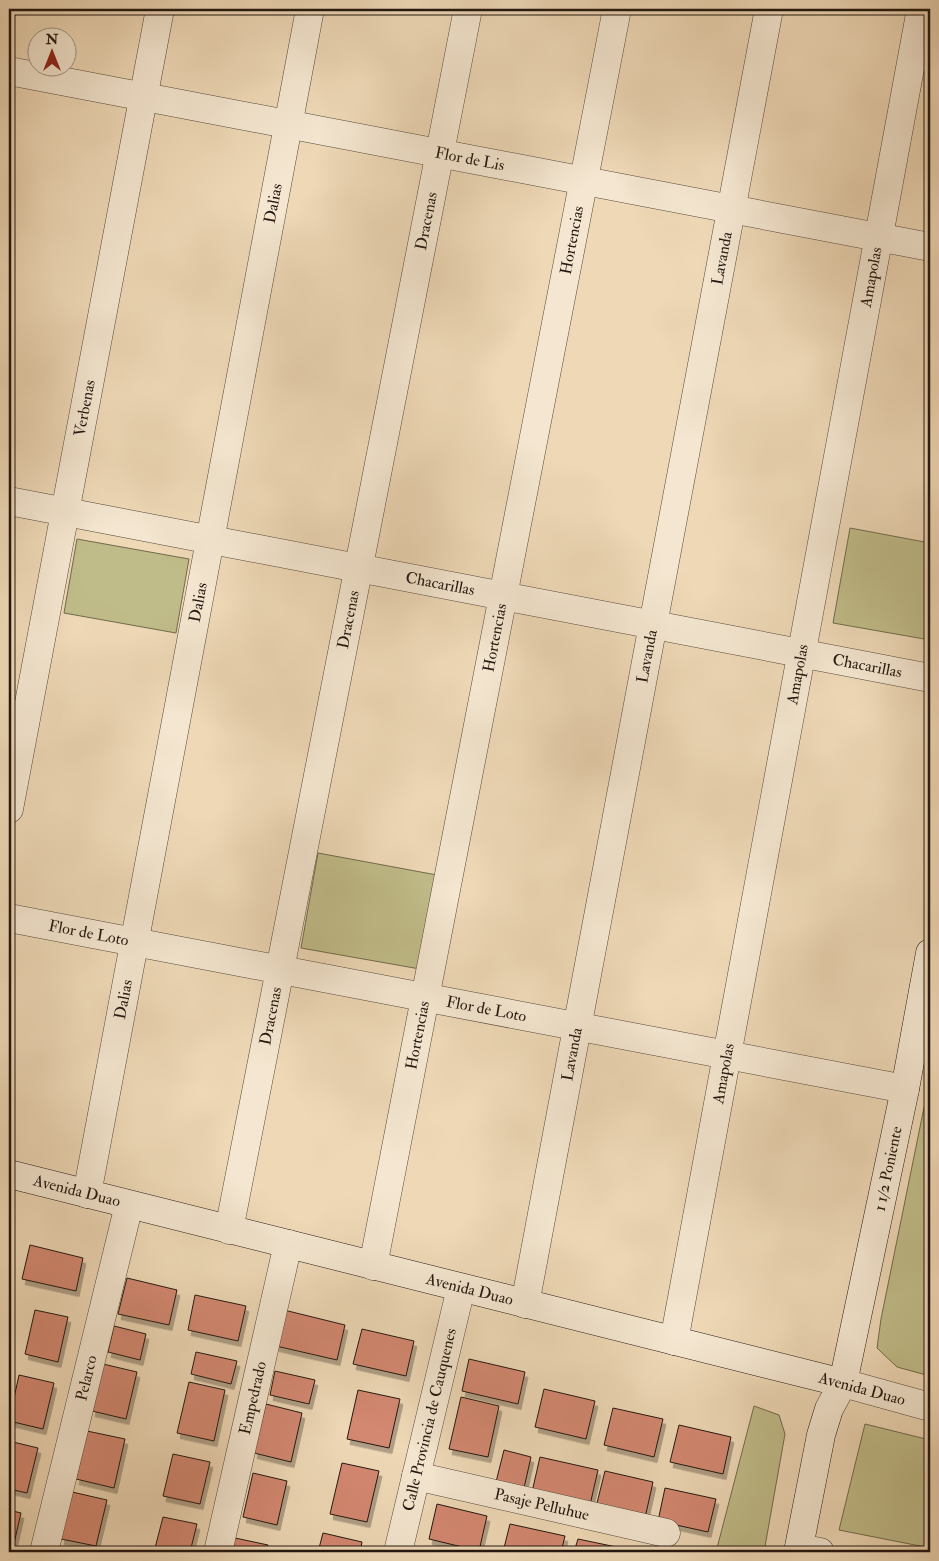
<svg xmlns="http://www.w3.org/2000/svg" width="939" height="1561" font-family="'IM FELL Double Pica',serif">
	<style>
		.green { fill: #c0bc89; stroke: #716a4c }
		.building { fill: #d38871; stroke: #221710; filter: url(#shadow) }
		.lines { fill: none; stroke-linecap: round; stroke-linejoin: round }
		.street-casing { stroke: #55473a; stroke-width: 29 }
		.secondary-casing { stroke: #221710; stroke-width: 29 }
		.street { stroke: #f4e6d0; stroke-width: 28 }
		.secondary { stroke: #f4e6d0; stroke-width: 28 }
		.labels { text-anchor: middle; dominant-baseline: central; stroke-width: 4; stroke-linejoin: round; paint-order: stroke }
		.street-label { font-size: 16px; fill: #221710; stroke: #f4e6d0 }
	</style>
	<defs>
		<filter id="shadow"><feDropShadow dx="3" dy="5.5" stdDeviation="0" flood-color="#0004"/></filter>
	</defs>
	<rect width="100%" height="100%" fill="#eed8b6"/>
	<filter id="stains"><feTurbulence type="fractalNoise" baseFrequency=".004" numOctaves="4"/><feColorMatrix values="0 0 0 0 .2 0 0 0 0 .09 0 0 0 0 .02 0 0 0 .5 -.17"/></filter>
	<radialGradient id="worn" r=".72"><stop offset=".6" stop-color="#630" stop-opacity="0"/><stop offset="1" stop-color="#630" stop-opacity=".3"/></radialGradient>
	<g class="green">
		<polygon points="850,528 930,543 930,640 833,623"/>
		<polygon points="77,539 189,559 176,633 64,613"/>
		<polygon points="318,853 437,875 420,969 301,948"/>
		<polygon points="930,1078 930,1376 897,1367 877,1348 881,1319"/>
		<polygon points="754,1406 779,1415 785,1434 764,1552 716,1552"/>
		<polygon points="865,1424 930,1440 930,1548 839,1530"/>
	</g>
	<g class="building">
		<polygon points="30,1245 83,1258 76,1291 22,1279"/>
		<polygon points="127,1278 177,1290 169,1325 118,1314"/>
		<polygon points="195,1295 246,1306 238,1341 188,1330"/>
		<polygon points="35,1310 68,1317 58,1362 25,1354"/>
		<polygon points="284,1310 345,1325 337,1360 276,1346"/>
		<polygon points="114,1326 146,1334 140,1360 108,1352"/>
		<polygon points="362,1329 414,1341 406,1376 353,1364"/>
		<polygon points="196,1352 237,1361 231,1384 191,1374"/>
		<polygon points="469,1359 525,1372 518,1404 462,1391"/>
		<polygon points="103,1364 137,1372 126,1419 92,1411"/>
		<polygon points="275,1371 315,1380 309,1404 270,1395"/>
		<polygon points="19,1375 54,1383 43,1429 9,1421"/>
		<polygon points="189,1382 225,1390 214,1441 177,1433"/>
		<polygon points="544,1389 595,1401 586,1439 535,1427"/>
		<polygon points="358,1390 400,1399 389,1448 347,1439"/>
		<polygon points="461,1397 499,1406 488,1457 449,1449"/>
		<polygon points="266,1404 302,1413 291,1462 254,1453"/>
		<polygon points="613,1408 663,1419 654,1457 604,1445"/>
		<polygon points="679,1425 731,1437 723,1474 670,1462"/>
		<polygon points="87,1431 125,1439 114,1488 76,1479"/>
		<polygon points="9,1441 38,1448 27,1493 9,1489"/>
		<polygon points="504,1450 531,1457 524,1488 496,1482"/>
		<polygon points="173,1454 210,1462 200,1504 163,1496"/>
		<polygon points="540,1457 598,1470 590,1505 532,1492"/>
		<polygon points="342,1463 379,1471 367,1522 330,1514"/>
		<polygon points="605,1471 653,1482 645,1518 596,1507"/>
		<polygon points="253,1473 287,1481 277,1525 243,1517"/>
		<polygon points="665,1488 716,1499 708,1532 658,1521"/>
		<polygon points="72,1492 107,1500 96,1546 61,1539"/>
		<polygon points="437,1504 487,1516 479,1551 429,1539"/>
		<polygon points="9,1510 21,1513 12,1552 9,1552"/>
		<polygon points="163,1517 197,1524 190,1552 154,1552"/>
		<polygon points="510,1524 565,1536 561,1552 503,1552"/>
		<polygon points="323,1533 362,1542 360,1552 318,1552"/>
		<polygon points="235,1538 268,1545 267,1552 231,1552"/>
		<polygon points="578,1539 626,1549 625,1552 574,1552"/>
	</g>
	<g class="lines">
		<g class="street-casing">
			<g id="street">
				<path id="s1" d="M9,71L930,247"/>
				<path id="s2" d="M9,501L930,678"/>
				<path id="s3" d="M9,809L160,9"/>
				<path id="s4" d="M9,918L905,1089"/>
				<path id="s5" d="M87,1194L310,9"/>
				<path id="s6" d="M229,1230L468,9"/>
				<path id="s7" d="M373,1266L617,9"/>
				<path id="s8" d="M525,1304L769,9"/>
				<path id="s9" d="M674,1341L921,9"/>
				<polyline points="843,1383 930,1407"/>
				<path id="s10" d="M416,1476L666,1533"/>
				<polyline points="799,1548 820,1552"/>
				<path id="s11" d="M44,1552L129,1205"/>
				<path id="s12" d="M218,1552L288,1244"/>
				<path id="s13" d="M398,1552L461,1288"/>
			</g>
		</g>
		<g class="secondary-casing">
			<g id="secondary">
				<path id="s14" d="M9,1174L843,1383"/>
				<path id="s15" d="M798,1552L821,1435L829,1409L843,1383L905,1089L930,953"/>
			</g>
		</g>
		<use href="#street" class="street"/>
		<use href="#secondary" class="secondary"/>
	</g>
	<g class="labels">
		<g class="street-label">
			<text stroke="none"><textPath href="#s1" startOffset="469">Flor de Lis</textPath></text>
			<text stroke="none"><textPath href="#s5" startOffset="1008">Dalias</textPath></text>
			<text stroke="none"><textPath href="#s6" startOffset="1028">Dracenas</textPath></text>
			<text stroke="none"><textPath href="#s7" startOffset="1045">Hortencias</textPath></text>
			<text stroke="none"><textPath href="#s8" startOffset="1064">Lavanda</textPath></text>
			<text stroke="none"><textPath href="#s9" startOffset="1082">Amapolas</textPath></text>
			<text stroke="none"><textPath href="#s3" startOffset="408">Verbenas</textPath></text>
			<text stroke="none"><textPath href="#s2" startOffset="439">Chacarillas</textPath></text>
			<text stroke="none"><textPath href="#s5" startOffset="602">Dalias</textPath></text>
			<text stroke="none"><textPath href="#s6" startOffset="622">Dracenas</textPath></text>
			<text stroke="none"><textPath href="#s7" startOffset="640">Hortencias</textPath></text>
			<text stroke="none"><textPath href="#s8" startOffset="659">Lavanda</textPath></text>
			<text stroke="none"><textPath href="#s2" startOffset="874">Chacarillas</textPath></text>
			<text stroke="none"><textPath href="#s9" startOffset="678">Amapolas</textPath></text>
			<text stroke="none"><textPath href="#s4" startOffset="81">Flor de Loto</textPath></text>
			<text stroke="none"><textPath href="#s5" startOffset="198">Dalias</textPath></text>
			<text stroke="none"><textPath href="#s4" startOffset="486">Flor de Loto</textPath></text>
			<text stroke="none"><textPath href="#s6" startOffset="218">Dracenas</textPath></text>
			<text stroke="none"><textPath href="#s7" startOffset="235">Hortencias</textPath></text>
			<text stroke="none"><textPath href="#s8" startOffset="254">Lavanda</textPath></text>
			<text stroke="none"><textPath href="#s9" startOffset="272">Amapolas</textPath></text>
			<text stroke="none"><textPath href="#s15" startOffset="395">1 1/2 Poniente</textPath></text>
			<text stroke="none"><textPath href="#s14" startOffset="70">Avenida Duao</textPath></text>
			<text stroke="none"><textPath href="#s14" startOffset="475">Avenida Duao</textPath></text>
			<text stroke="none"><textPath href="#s11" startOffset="179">Pelarco</textPath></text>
			<text transform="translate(862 1389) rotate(15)">Avenida Duao</text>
			<text stroke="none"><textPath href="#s12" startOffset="158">Empedrado</textPath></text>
			<text stroke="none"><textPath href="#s13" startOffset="136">Calle Provincia de Cauquenes</textPath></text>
			<text stroke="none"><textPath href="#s10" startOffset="129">Pasaje Pelluhue</textPath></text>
		</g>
	</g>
	<rect width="939" height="1561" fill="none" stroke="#eed8b6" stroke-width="30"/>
	<rect x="10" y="10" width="919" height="1541" fill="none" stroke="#221710" stroke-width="2.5"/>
	<rect x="15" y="15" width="909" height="1531" fill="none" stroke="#221710"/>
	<g transform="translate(52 52)"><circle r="24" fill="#f4e6d0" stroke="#a09383"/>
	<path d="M0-4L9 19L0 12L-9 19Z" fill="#8f2418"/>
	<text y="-8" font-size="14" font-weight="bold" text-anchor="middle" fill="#221710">N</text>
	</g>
	<rect width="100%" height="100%" filter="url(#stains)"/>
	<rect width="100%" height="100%" fill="url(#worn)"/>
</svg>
